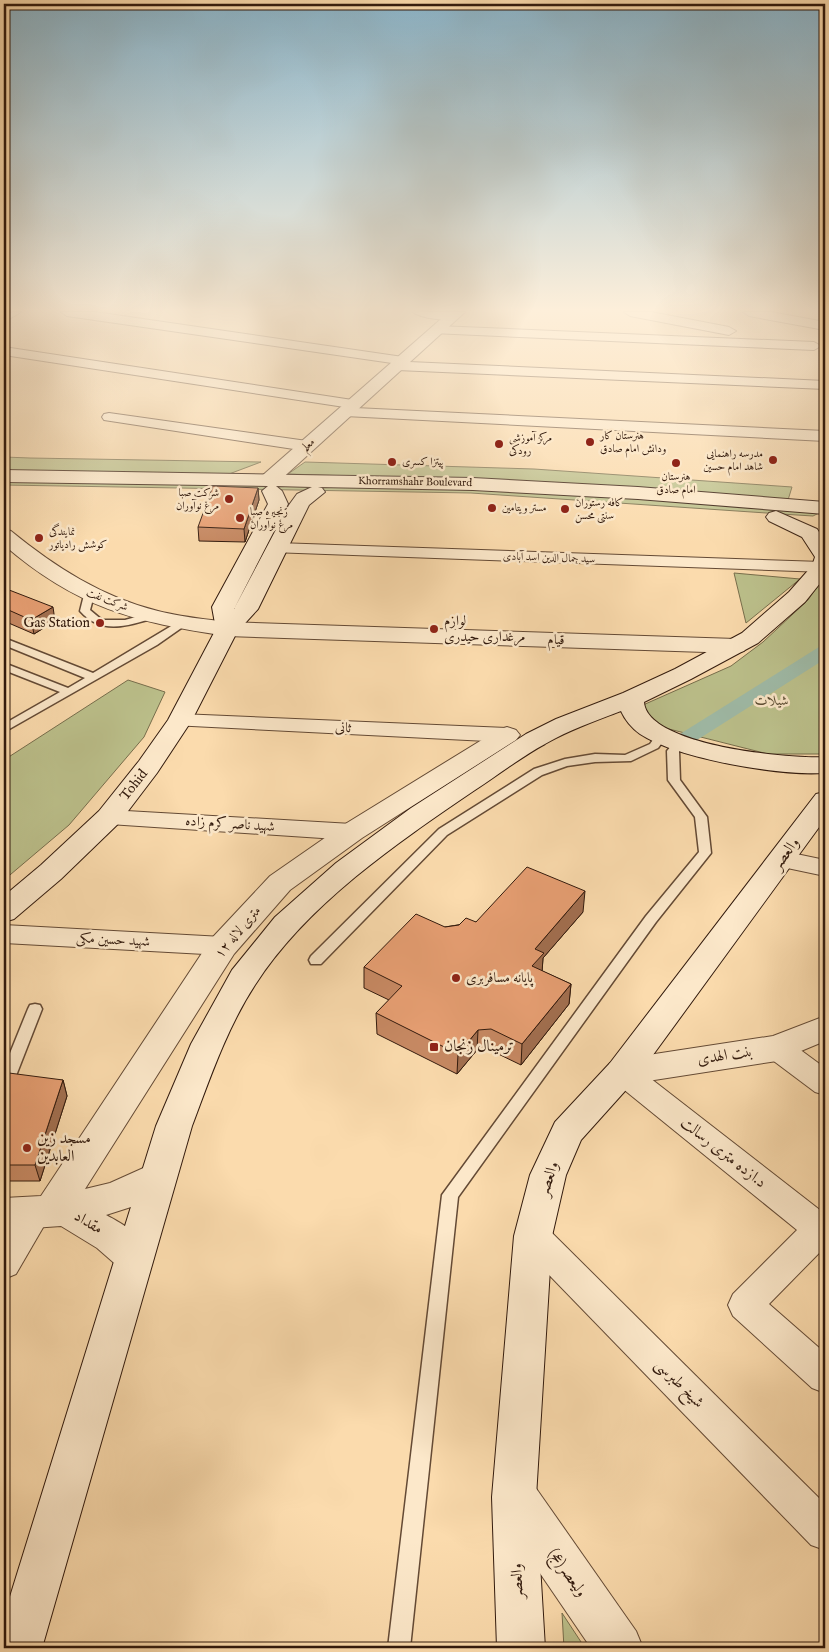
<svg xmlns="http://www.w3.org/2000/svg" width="829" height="1652" font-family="'IM FELL English',Amiri,serif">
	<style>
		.green { fill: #bcc18c; stroke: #776e4c }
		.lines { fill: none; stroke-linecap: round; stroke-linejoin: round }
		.canal { fill: #9fbba8; fill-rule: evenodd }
		.service-casing { stroke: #644a35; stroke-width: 3 }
		.minor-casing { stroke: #644a35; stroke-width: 2 }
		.tertiary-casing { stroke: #644a35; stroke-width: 2 }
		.secondary-casing { stroke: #321a0d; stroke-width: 2 }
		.service { fill: #fce8ca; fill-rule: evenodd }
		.minor { fill: #fce8ca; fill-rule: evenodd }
		.tertiary { fill: #fce8ca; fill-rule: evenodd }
		.secondary { fill: #fce8ca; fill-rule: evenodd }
		.wall { fill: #c78963; stroke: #321a0d }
		.shaded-wall { fill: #a26f50; stroke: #321a0d }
		.building { fill: #e79f73; stroke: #321a0d }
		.poi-dot { fill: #8f2418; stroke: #fce8ca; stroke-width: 2 }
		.labels { text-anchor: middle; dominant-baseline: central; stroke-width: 5; stroke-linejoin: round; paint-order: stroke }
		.far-poi-label { font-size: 11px; fill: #321a0d; stroke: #fce8ca; text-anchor: start }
		.far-street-label { font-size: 11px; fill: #321a0d; stroke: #fce8ca }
		.poi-label { font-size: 14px; fill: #321a0d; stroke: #fce8ca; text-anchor: start }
		.street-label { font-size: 14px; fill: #321a0d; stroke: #fce8ca }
		.park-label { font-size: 14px; font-style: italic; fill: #5b4c33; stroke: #fce8ca }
		.near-street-label { font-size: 16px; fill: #321a0d; stroke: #fce8ca }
		.near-poi-label { font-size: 16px; fill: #321a0d; stroke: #fce8ca; text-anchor: start }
	</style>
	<rect width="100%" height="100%" fill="#fbdbad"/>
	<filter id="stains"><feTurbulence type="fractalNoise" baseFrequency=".004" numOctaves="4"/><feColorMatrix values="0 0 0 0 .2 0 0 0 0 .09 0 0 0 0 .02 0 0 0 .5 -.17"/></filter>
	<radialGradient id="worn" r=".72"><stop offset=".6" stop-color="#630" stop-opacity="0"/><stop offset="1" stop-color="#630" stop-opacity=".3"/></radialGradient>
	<g class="green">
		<polygon points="4,457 30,458 261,462 229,474 82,473 4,470"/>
		<polygon points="305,462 534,469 792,487 788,500 539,482 288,474"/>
		<polygon points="4,479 270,481 637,496 819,513 813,516 781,514 471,493 4,485"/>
		<polygon points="734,573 800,579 746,623"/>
		<polygon points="825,575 825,754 768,754 661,727 648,715 643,705 731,666 763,642 808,600"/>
		<polygon points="128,680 165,692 144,737 69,825 4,880 4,760"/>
		<polygon points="562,1613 585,1648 564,1648"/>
	</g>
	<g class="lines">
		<polygon class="canal" points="825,646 825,659 686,747 679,749 672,747 669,743 672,739 819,647"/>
		<g class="service-casing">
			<g id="service">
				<path d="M89,592L94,595L90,610L102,620H125L150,613L155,616L154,618C127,626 101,635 80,611L84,595Z"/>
				<polygon points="183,619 187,620 187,624 157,645 4,732 4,724 60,692 4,670 4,663 68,688 85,678 4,645 4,638 93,673"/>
				<polygon points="661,733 667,736 658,748 631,761 595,762 567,766 542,775 447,835 321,964 311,964 309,960 311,956 439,829 534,769 565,759 595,754 625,755 650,744 657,734"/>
				<polygon points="679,740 685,743 679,751 680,780 707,817 711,853 656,922 458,1197 410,1648 388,1648 442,1195 646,916 699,852 695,817 668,780 667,751 675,741"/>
				<polygon points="35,1004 40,1005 42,1009 12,1086 9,1090 4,1092 4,1068 28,1009 30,1005"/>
			</g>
		</g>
		<g class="minor-casing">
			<g id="minor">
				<polygon points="21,312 4,322 4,313"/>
				<polygon points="61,312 95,312 403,357 408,358 409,362 825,381 825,389 397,370 392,369 390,366 392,363 67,316"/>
				<path d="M413,312H446L457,314L459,317C454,323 419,318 413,312Z"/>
				<polygon points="624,312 651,312 729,327 736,331 729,335 630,316"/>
				<polygon points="743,312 771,312 825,322 825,330 749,316"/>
				<polygon points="437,326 814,342 821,346 814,350 432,333 431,330 432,327"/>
				<polygon points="4,347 359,401 361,404 355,408 825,431 825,441 345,416 340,415 338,412 340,409 351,408 4,355"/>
				<polygon points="109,413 307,441 312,443 315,446 312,449 307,451 104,420 102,417 104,414"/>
				<polygon points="277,543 822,562 825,562 825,572 271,552 268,548 271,544"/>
				<polygon points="180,714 507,728 515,730 518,735 515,740 507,742 172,725 169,720 172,715"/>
				<polygon points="109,810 352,824 360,827 364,832 360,837 352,840 109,824 101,822 97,817 101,812"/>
				<polygon points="782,851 825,860 825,876 773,865 770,859 773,853"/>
				<polygon points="4,925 223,937 232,939 236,946 232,953 223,955 4,943"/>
				<polygon points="777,1037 787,1040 825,1068 825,1095 815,1092 767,1056 763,1048 767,1040"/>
				<polygon points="622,1061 632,1064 825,1214 825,1247 769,1304 825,1353 825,1393 812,1388 733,1316 728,1305 733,1294 797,1230 612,1080 607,1072 612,1064"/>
				<polygon points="36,1198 47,1202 52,1212 16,1274 4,1279 4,1235 25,1202"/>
				<polygon points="533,1222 545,1226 825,1504 825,1550 811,1545 521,1246 517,1236 521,1226"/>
			</g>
		</g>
		<g class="tertiary-casing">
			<g id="tertiary">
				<polygon points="449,312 465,312 277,483 270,485 263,483 261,479 263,475"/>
				<path d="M4,529L11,531C55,567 102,597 158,611C181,617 204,619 227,622L736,639L744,641L747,646L744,651L736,653L227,636C134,622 77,608 4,545Z"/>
				<path d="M507,727L516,730L520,735L516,740L362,838L290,890L234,954L85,1189L110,1183L159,1161L172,1165L177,1176L172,1187L131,1207L106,1215C125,1225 145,1237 154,1257L149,1269L135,1274L121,1269L97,1248L61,1226L4,1230V1198L41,1196L212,938L270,876L342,826L498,730Z"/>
				<polygon points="825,1016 825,1041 777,1061 622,1085 610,1081 605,1072 610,1063 622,1059 773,1036"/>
				<polygon points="517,1478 533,1484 636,1631 643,1648 591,1648 501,1516 495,1500 501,1484"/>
			</g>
		</g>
		<g class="secondary-casing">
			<g id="secondary">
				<path d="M4,470L473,478L638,487L825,502V514L638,499L473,490L318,487L322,488L325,492L309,505L258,609L237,632L192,720L157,773L119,823L61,879L14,919L4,922V896L41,865L99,811L139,761L168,720L216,629L212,607L268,504L262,491L268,486L4,482ZM276,486L312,487L297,494L289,505L234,609L288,504L282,491Z"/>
				<path d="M776,511L817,529L825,541V577L805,602L758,643L691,679L644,702C647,746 790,759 825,757V773C780,776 678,759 640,734C632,728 625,720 621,711C595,721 569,730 545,744C521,757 498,775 475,790C397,843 307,904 255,985C227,1028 210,1078 192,1126L42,1648H4V1616L156,1126L191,1044L232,970L275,917L336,863L411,808L526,734L556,719L623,693L675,669L742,633L789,592L812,566L815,557L802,537L769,521L766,517L769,513Z"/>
				<polygon points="825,792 825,819 634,1081 581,1140 566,1175 552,1236 536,1497 545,1648 497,1648 492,1497 514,1236 530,1175 555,1122 610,1063 816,794"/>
			</g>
		</g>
		<use href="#service" class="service"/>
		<use href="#minor" class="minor"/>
		<use href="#tertiary" class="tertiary"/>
		<use href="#secondary" class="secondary"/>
	</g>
	<g class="wall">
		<polygon points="258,488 259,500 245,542 199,541 198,527"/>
		<polygon points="4,588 55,621 34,634 4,621"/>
		<polygon points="583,912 543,958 542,971 571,984 569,1004 521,1065 490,1050 477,1050 457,1074 377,1034 376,1013 389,1000 364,988 364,967 445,927 476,922"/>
		<polygon points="63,1080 67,1096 40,1181 4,1181 4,1087"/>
	</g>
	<g class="shaded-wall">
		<polygon points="258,488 259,500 245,542 244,529"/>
		<polygon points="53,607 55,621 34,634 31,620"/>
		<polygon points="5,684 8,698 4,702 4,685"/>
		<polygon points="585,891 583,912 543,958 542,973 532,966 535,949"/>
		<polygon points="571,984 569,1004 521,1065 522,1044"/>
		<polygon points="478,1030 477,1050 457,1074 458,1054"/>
		<polygon points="63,1080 67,1096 40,1181 35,1165"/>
	</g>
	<g class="building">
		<polygon points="213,486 258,488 244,529 198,527"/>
		<polygon points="4,588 53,607 31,620 4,608"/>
		<polygon points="527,867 585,891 535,949 544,953 532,966 571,984 522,1044 491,1029 478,1030 458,1054 376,1013 402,986 364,967 416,914 445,927 459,925 466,918 476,922"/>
		<polygon points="9,1073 63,1080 35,1165 4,1165 4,1087"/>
	</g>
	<linearGradient id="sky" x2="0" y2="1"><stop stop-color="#8bb7ce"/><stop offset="0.57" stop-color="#fdefda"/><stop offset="1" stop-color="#fdefda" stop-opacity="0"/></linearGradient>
	<rect width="829" height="544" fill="url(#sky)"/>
	<g class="poi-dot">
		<circle cx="590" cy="442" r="5"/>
		<circle cx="499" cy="444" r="5"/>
		<circle cx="773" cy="460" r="5"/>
		<circle cx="392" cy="462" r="5"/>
		<circle cx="676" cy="463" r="5"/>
		<circle cx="229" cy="499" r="5"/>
		<circle cx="492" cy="508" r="5"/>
		<circle cx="565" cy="509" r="5"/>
		<circle cx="240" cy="518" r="5"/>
		<circle cx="39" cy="538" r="5"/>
		<circle cx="100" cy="623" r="5"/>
		<circle cx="434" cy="629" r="5"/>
		<circle cx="456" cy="978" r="5"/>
		<rect x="429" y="1042" width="10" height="10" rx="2.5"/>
		<circle cx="27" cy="1148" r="5"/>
	</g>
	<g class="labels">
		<g class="far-poi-label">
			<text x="600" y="436">هنرستان کار<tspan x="600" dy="13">ودانش امام صادق</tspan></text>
			<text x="509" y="438">مرکز آموزشی<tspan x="509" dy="13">رودکی</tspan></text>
			<text x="763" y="454" text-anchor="end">مدرسه راهنمایی<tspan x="763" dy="13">شاهد امام حسین</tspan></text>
			<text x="402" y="462">پیتزا کسری</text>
			<text x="676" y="477" text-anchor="middle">هنرستان<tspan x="676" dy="13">امام صادق</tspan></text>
			<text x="219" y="493" text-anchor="end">شرکت صبا<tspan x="219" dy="13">مرغ نوآوران</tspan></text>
			<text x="575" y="503">کافه رستوران<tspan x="575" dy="13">سنتی محسن</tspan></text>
			<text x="502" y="508">مستر ویتامین</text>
			<text x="250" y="512">زنجیره صبا<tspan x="250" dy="13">مرغ نوآوران</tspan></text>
			<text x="49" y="532">نمایندگی<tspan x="49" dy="13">کوشش رادیاتور</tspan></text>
		</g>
		<g class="far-street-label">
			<text transform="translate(308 445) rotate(-42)">معلم</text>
			<text transform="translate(415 482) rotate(1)">Khorramshahr Boulevard</text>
			<text transform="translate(549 558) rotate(2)">سید جمال الدین اسد آبادی</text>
			<text transform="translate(107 600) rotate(21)">شرکت نفت</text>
		</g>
		<g class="poi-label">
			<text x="444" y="621">لوازم<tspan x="444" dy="16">مرغداری حیدری</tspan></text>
			<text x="90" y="623" text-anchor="end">Gas Station</text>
			<text x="466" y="978">پایانه مسافربری</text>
		</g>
		<g class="street-label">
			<text transform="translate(556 640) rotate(2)">قیام</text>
			<text transform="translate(343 728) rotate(3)">ثانی</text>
			<text transform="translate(134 785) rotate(-52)">Tohid</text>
			<text transform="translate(230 824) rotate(4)">شهید ناصر کرم زاده</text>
			<text transform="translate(238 932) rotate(-50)">۱۲ متری لاله</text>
			<text transform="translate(113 940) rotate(3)">شهید حسین مکی</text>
		</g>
		<g class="park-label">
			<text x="772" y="701">شیلات</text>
		</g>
		<g class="near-street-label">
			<text transform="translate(786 854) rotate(-54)">والعصر</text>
			<text transform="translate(725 1056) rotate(-9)">بنت الهدی</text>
			<text transform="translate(723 1153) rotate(38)">د.ازده متری رسالت</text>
			<text transform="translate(549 1179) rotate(-72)">والعصر</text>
			<text transform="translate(88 1223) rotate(31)">مقداد</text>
			<text transform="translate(679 1384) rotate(45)">شیخ طبرسی</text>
			<text transform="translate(567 1573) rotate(55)">ولیعصر(عج)</text>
			<text transform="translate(518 1581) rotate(-92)">والعصر</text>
		</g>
		<g class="near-poi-label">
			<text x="444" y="1047">ترمینال زنجان</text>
			<text x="37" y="1139">مسجد زین<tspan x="37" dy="18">العابدین</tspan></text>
		</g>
	</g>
	<rect width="829" height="1652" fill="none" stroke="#fbdbad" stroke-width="20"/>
	<rect x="5" y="5" width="819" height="1642" fill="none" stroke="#321a0d" stroke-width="2.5"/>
	<rect x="10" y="10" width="809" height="1632" fill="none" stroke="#321a0d"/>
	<rect width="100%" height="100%" filter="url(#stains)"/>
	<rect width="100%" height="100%" fill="url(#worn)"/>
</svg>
